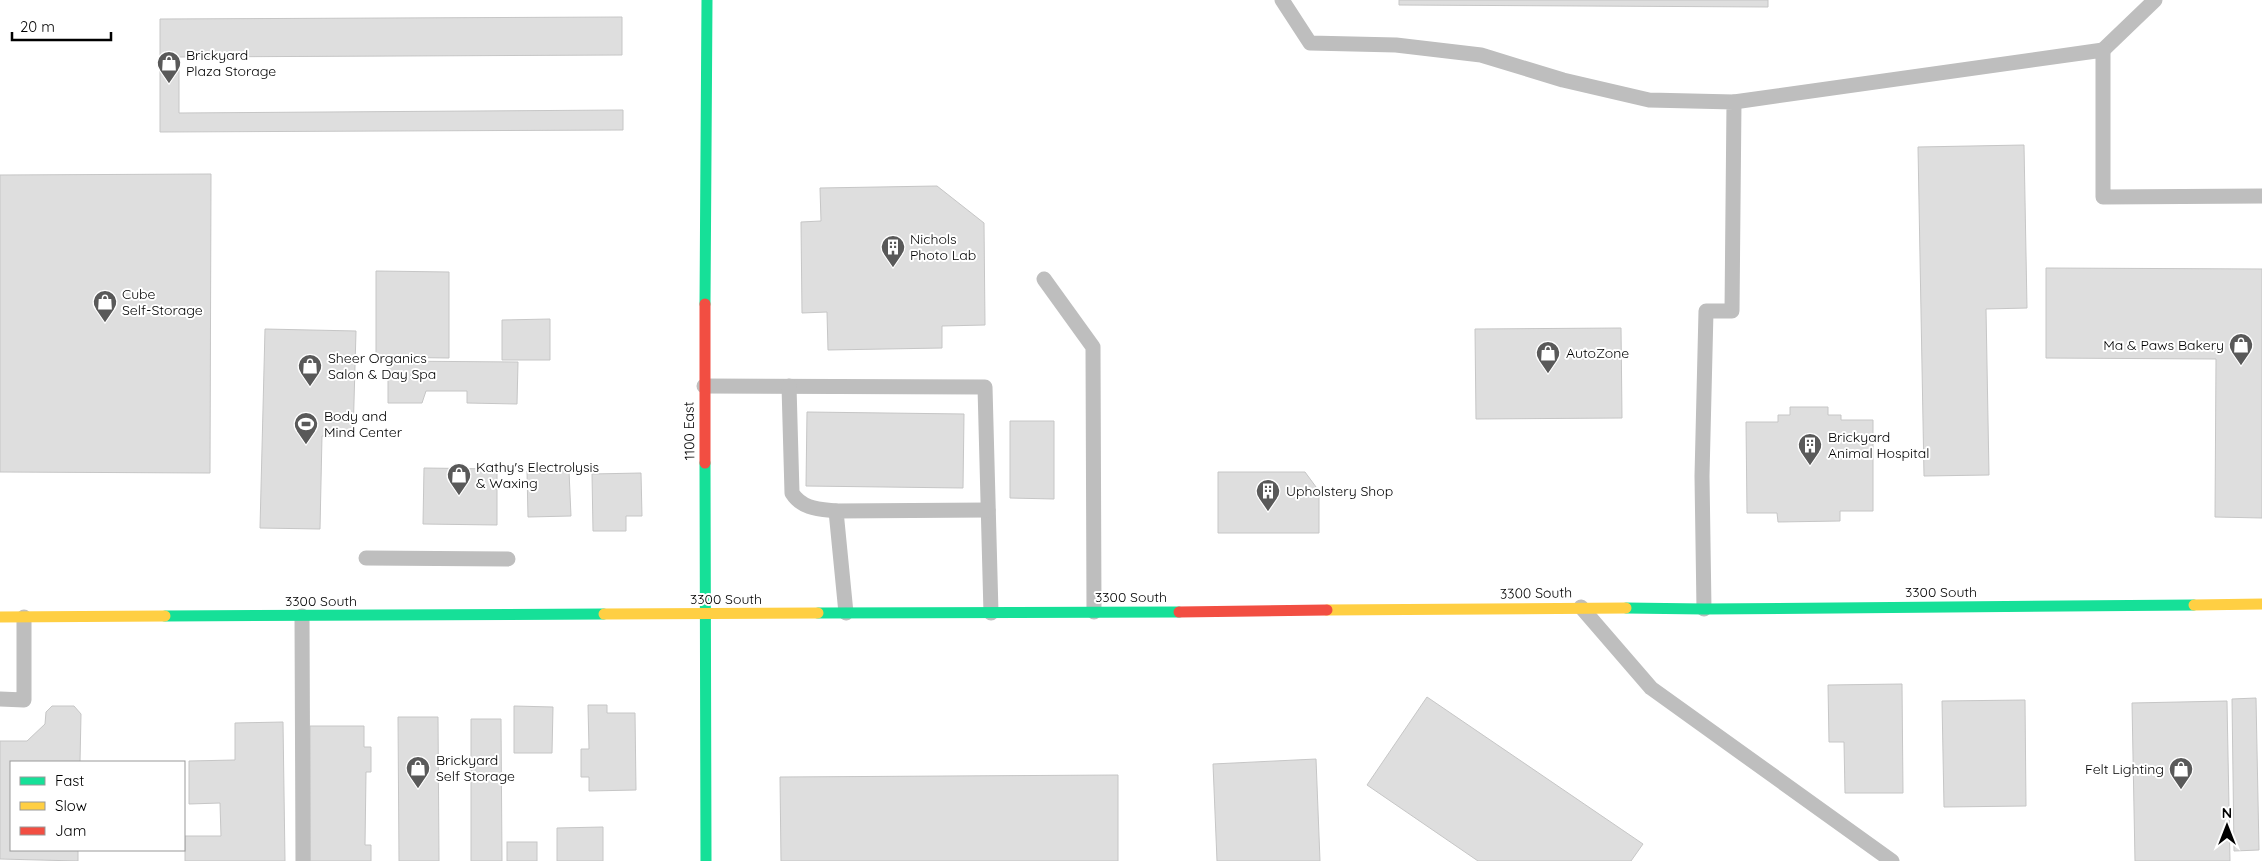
<svg xmlns="http://www.w3.org/2000/svg" width="2262" height="861" font-family="Quicksand,sans-serif">
	<style>
		.building { fill: #dedede; stroke: #c6c6c6 }
		.lines { fill: none; stroke-linecap: round; stroke-linejoin: round }
		.lane { stroke: #bebebe; stroke-width: 15 }
		.fast { stroke: #16e098; stroke-width: 11 }
		.slow { stroke: #ffcf43; stroke-width: 11 }
		.jam { stroke: #f24e42; stroke-width: 11 }
		.labels { text-anchor: middle; dominant-baseline: central; stroke-width: 4; stroke-linejoin: round; paint-order: stroke }
		.poi-label { font-size: 14px; fill: #000; stroke: #fff; text-anchor: start }
		.street-label { font-size: 14px; fill: #000; stroke: #fff }
	</style>
	<rect width="100%" height="100%" fill="#fff"/>
	<g class="building">
		<polygon points="1399,0 1768,0 1768,7 1399,5"/>
		<polygon points="622,17 622,55 179,57 179,113 623,110 623,130 160,132 160,19"/>
		<polygon points="2024,145 2027,308 1986,309 1989,475 1924,476 1918,147"/>
		<polygon points="211,174 210,473 0,472 0,175"/>
		<polygon points="937,186 984,223 985,325 942,326 942,348 828,350 827,312 802,313 801,222 821,221 820,188"/>
		<polygon points="2046,268 2262,269 2262,518 2215,517 2216,359 2046,358"/>
		<polygon points="376,271 449,272 449,358 376,357"/>
		<polygon points="550,319 550,360 502,360 502,320"/>
		<polygon points="1621,328 1622,418 1476,419 1475,329"/>
		<polygon points="265,329 356,331 353,437 322,436 320,529 260,528"/>
		<polygon points="388,361 518,362 517,404 467,403 467,391 426,391 422,403 388,403"/>
		<polygon points="1790,407 1828,407 1828,415 1841,415 1841,420 1873,420 1873,511 1840,511 1840,521 1778,522 1777,513 1747,513 1746,422 1778,422 1778,415 1790,415"/>
		<polygon points="807,412 964,414 963,488 806,486"/>
		<polygon points="1010,421 1054,421 1054,499 1010,498"/>
		<polygon points="424,468 497,469 497,525 423,524"/>
		<polygon points="527,471 569,471 571,516 528,517"/>
		<polygon points="1218,472 1305,472 1319,491 1319,533 1218,533"/>
		<polygon points="641,473 642,516 626,516 626,531 593,531 592,474"/>
		<polygon points="1902,684 1903,793 1845,793 1844,742 1829,742 1828,685"/>
		<polygon points="1427,697 1643,844 1631,861 1478,861 1367,785"/>
		<polygon points="2256,698 2259,850 2234,851 2232,699"/>
		<polygon points="2025,700 2026,806 1944,807 1942,701"/>
		<polygon points="2227,701 2230,861 2135,861 2132,703"/>
		<polygon points="588,705 607,705 607,713 635,713 636,790 589,791 589,777 581,777 581,749 589,749"/>
		<polygon points="52,706 74,706 81,714 80,762 11,762 11,850 78,850 78,861 0,859 0,741 27,741 45,724 46,712"/>
		<polygon points="514,706 553,707 552,753 514,753"/>
		<polygon points="398,717 438,717 439,861 399,861"/>
		<polygon points="471,719 501,719 502,861 471,861"/>
		<polygon points="283,722 285,861 185,861 185,836 221,836 220,803 189,804 189,761 235,760 235,723"/>
		<polygon points="310,726 364,726 364,747 371,747 371,772 366,772 365,845 371,845 371,861 310,861"/>
		<polygon points="1316,759 1320,861 1217,861 1213,764"/>
		<polygon points="1118,775 1118,861 781,861 780,777"/>
		<polygon points="603,827 603,861 557,861 557,828"/>
		<rect x="507" y="842" width="30" height="19"/>
	</g>
	<g class="lines">
		<g class="lane">
			<polyline points="1282,0 1310,43 1396,45 1481,55 1563,80 1649,100 1734,102 1732,311 1706,311 1702,476 1704,609"/>
			<polyline points="2103,50 2155,0"/>
			<polyline points="1734,102 2103,50 2103,197 2262,196"/>
			<polyline points="1044,279 1093,347 1094,612"/>
			<polyline points="704,386 985,387 991,613"/>
			<path d="M789,386L792,493C802,509 819,509 836,511"/>
			<polyline points="366,558 508,559"/>
			<polyline points="1581,607 1651,688 1892,861"/>
			<polyline points="846,613 836,511 988,510"/>
			<polyline points="302,616 303,861"/>
			<polyline points="0,699 24,700 24,617"/>
		</g>
		<g class="fast">
			<polyline points="705,304 707,0"/>
			<polyline points="705,463 706,861"/>
			<polyline points="1626,608 1704,609 2194,605"/>
			<polyline points="818,613 1179,612"/>
			<polyline points="165,616 604,614"/>
		</g>
		<g class="slow">
			<polyline points="2194,605 2262,604"/>
			<polyline points="1327,610 1626,608"/>
			<polyline points="604,614 818,613"/>
			<polyline points="0,617 165,616"/>
		</g>
		<g class="jam">
			<polyline points="705,304 705,463"/>
			<polyline points="1179,612 1327,610"/>
		</g>
	</g>
	<defs>
		<g id="shop-pin" transform="scale(1.25)"><path d="M0 17L-7.5 6A9.5 9.5 0 1 1 7.5 6Z" fill="#595959" stroke="#fff"/><path d="M-5-2.5h2.3a2.7 3.5 0 0 1 5.4 0H5L5.5 6h-11ZM-1.5-2.5h3a1.5 2.3 0 0 0-3 0Z" fill="#fff"/></g>
		<g id="building-pin" transform="scale(1.25)"><path d="M0 17L-7.5 6A9.5 9.5 0 1 1 7.5 6Z" fill="#595959" stroke="#fff"/><path d="M-4-6H4V6H1V3H-1V6H-4ZM-2.5-4.3h1.7v1.8h-1.7ZM.8-4.3h1.7v1.8H.8ZM-2.5-1h1.7V.8h-1.7ZM.8-1h1.7V.8H.8Z" fill="#fff"/></g>
		<g id="stadium-pin" transform="scale(1.25)"><path d="M0 17L-7.5 6A9.5 9.5 0 1 1 7.5 6Z" fill="#595959" stroke="#fff"/><path d="M0-5a6.5 5 0 1 0 0 10a6.5 5 0 1 0 0-10ZM-3.5-1.8h7v3.6h-7Z" fill="#fff"/></g>
	</defs>
	<g fill-rule="evenodd">
		<use href="#shop-pin" x="169" y="63"/>
		<use href="#building-pin" x="893" y="247"/>
		<use href="#shop-pin" x="105" y="302"/>
		<use href="#shop-pin" x="2241" y="345"/>
		<use href="#shop-pin" x="1548" y="353"/>
		<use href="#shop-pin" x="310" y="366"/>
		<use href="#stadium-pin" x="306" y="424"/>
		<use href="#building-pin" x="1810" y="445"/>
		<use href="#shop-pin" x="459" y="475"/>
		<use href="#building-pin" x="1268" y="491"/>
		<use href="#shop-pin" x="418" y="768"/>
		<use href="#shop-pin" x="2181" y="769"/>
	</g>
	<g class="labels">
		<g class="poi-label">
			<text x="186" y="55">Brickyard<tspan x="186" dy="16">Plaza Storage</tspan></text>
			<text x="910" y="239">Nichols<tspan x="910" dy="16">Photo Lab</tspan></text>
			<text x="122" y="294">Cube<tspan x="122" dy="16">Self-Storage</tspan></text>
			<text x="2224" y="345" text-anchor="end">Ma &amp; Paws Bakery</text>
			<text x="1566" y="353">AutoZone</text>
			<text x="328" y="358">Sheer Organics<tspan x="328" dy="16">Salon &amp; Day Spa</tspan></text>
			<text x="324" y="416">Body and<tspan x="324" dy="16">Mind Center</tspan></text>
			<text x="1828" y="437">Brickyard<tspan x="1828" dy="16">Animal Hospital</tspan></text>
			<text x="476" y="467">Kathy's Electrolysis<tspan x="476" dy="16">&amp; Waxing</tspan></text>
			<text x="1286" y="491">Upholstery Shop</text>
			<text x="436" y="760">Brickyard<tspan x="436" dy="16">Self Storage</tspan></text>
			<text x="2164" y="769" text-anchor="end">Felt Lighting</text>
		</g>
		<g class="street-label">
			<text transform="translate(689 431) rotate(-91)">1100 East</text>
			<text x="1941" y="592">3300 South</text>
			<text transform="translate(1536 593) rotate(-1)">3300 South</text>
			<text x="1131" y="597">3300 South</text>
			<text x="726" y="599">3300 South</text>
			<text x="321" y="601">3300 South</text>
		</g>
	</g>
	<rect x="10" y="761" width="175" height="90" fill="#ffffff" stroke="#999999"/>
	<rect x="20" y="777" width="25" height="8" fill="#16e098" stroke="#999999"/>
	<text x="55" y="786" font-size="15" fill="#000000">Fast</text>
	<rect x="20" y="802" width="25" height="8" fill="#ffcf43" stroke="#999999"/>
	<text x="55" y="811" font-size="15" fill="#000000">Slow</text>
	<rect x="20" y="827" width="25" height="8" fill="#f24e42" stroke="#999999"/>
	<text x="55" y="836" font-size="15" fill="#000000">Jam</text>
	<g transform="translate(2227 826)" stroke="#ffffff" stroke-width="4" paint-order="stroke">
	<path d="M0-4L9 19L0 12L-9 19Z" fill="#000000"/>
	<text y="-8" font-size="14" font-weight="bold" text-anchor="middle" fill="#000000">N</text>
	</g>
	<path d="M12 32v8h99v-8" fill="none" stroke="#000000" stroke-width="2.5"/>
	<text x="20" y="32" font-size="15" fill="#000000" stroke="#ffffff" stroke-width="4" paint-order="stroke">20 m</text>
</svg>
